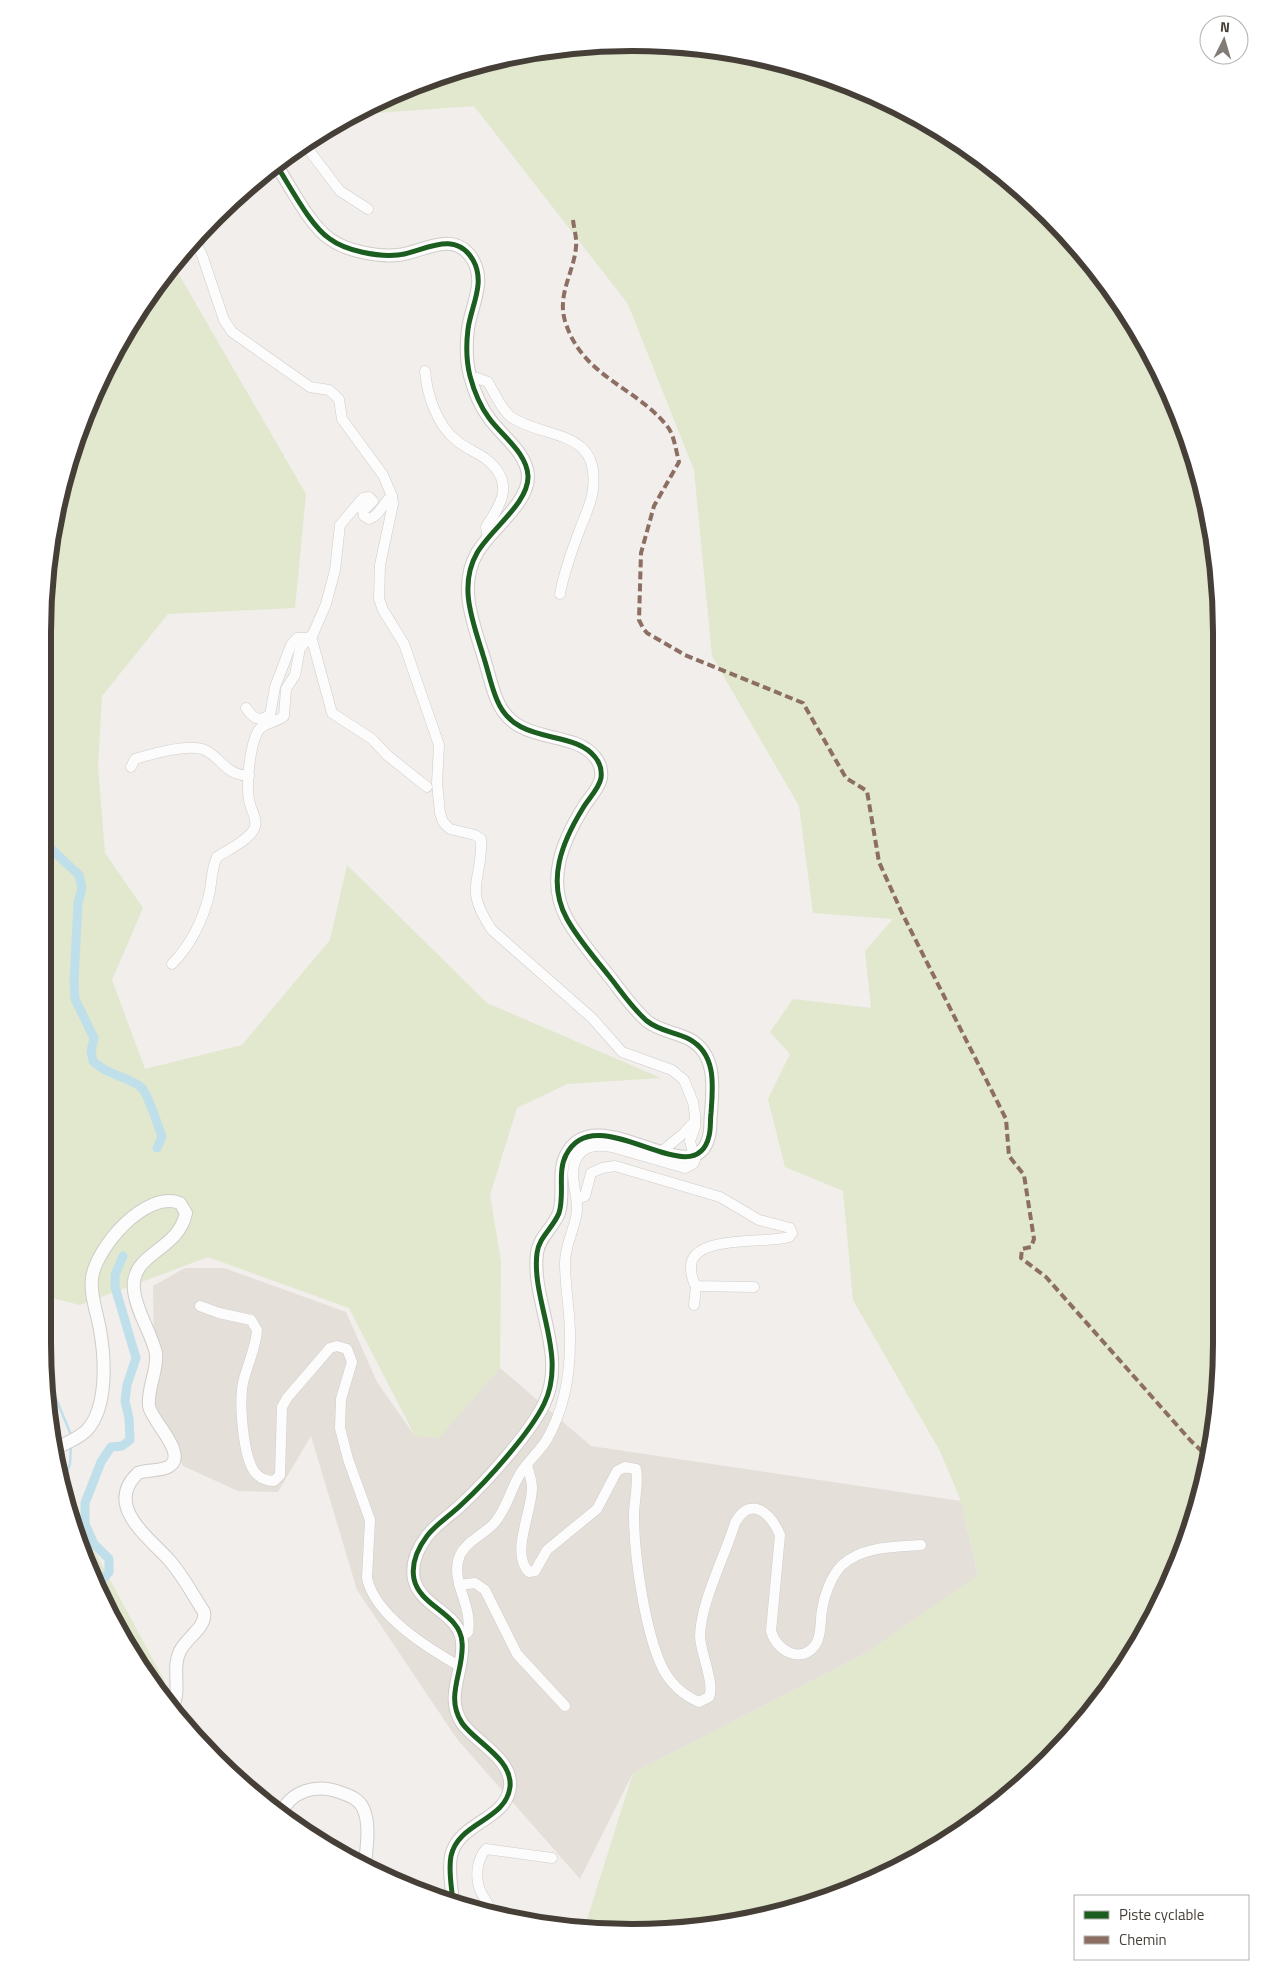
<svg xmlns="http://www.w3.org/2000/svg" width="1264" height="1975" font-family="'Titillium Web',sans-serif">
	<style>
		.residential { fill: #e5dfd9 }
		.green { fill: #e1e8cd }
		.lines { fill: none; stroke-linecap: round; stroke-linejoin: round }
		.stream { stroke: #bfdfeb; stroke-width: 2.5 }
		.canal { stroke: #bfdfeb; stroke-width: 9 }
		.minor-casing { stroke: #cfccc9; stroke-width: 11 }
		.tertiary-casing { stroke: #cfccc9; stroke-width: 14 }
		.minor { stroke: #fdfcfc; stroke-width: 10 }
		.tertiary { stroke: #fdfcfc; stroke-width: 12 }
		.quiet { stroke: #8d6e63; stroke-width: 4; stroke-dasharray: 8 4; stroke-linecap: butt }
		.cycleway-casing { stroke: #fff; stroke-width: 8 }
		.cycleway { stroke: #1b5e20; stroke-width: 5 }
		.rim { fill: none; stroke: #463f38; stroke-width: 6 }
	</style>
	<rect width="100%" height="100%" fill="#f1eeeb"/>
	<polygon class="residential" points="185,1268 224,1268 346,1312 377,1382 415,1436 439,1437 500,1368 591,1446 961,1501 978,1576 866,1653 633,1773 580,1879 457,1739 357,1590 311,1436 278,1492 238,1491 183,1466 155,1406 153,1286"/>
	<g class="green">
		<polygon points="593,44 709,48 821,74 926,121 1020,189 1100,273 1161,372 1201,480 1220,594 1216,1420 1177,1569 1142,1638 1075,1731 959,1833 892,1872 785,1912 709,1927 594,1931 584,1929 633,1773 866,1653 978,1575 961,1501 940,1451 853,1300 843,1191 785,1167 768,1099 790,1054 770,1032 793,999 871,1008 865,951 893,919 813,913 799,806 712,656 694,470 628,304 474,106 377,113 372,103 479,63"/>
		<polygon points="174,266 306,494 295,608 168,614 102,696 98,767 105,853 143,908 112,980 145,1069 242,1045 330,940 347,865 487,1003 661,1078 567,1084 517,1108 490,1195 501,1261 500,1368 439,1438 415,1436 349,1308 208,1257 80,1305 48,1297 48,555 63,479 103,372"/>
		<polygon points="68,1507 73,1511 165,1682 156,1687 142,1671 74,1532"/>
	</g>
	<g class="lines">
		<g class="stream">
			<polyline points="48,1379 71,1435"/>
			<polyline points="62,1484 70,1464 71,1445"/>
		</g>
		<g class="canal">
			<path d="M48,846L79,875L82,888L78,903L74,981L75,999L94,1038L91,1051L93,1061C107,1075 126,1076 141,1087C148,1093 158,1126 162,1137L157,1148"/>
			<polyline points="99,1584 109,1572 109,1559 94,1544 85,1524 85,1503 101,1462 111,1447 122,1446 130,1440 129,1418 125,1401 127,1385 136,1358 115,1287 115,1275 123,1256"/>
		</g>
		<g class="minor-casing">
			<g id="minor">
				<polyline points="305,145 340,191 368,209"/>
				<path d="M194,239L202,255L224,320L232,332L310,387L329,390L339,399L342,419L383,475L392,496L393,504L380,565L379,599L383,610L404,644L439,745L437,783L440,813L443,822L450,829L475,835L481,839C483,882 462,886 492,930L592,1018L622,1052L672,1070L684,1080L693,1102L695,1115V1127L690,1141L695,1160L693,1164L685,1168L612,1147C600,1145 586,1144 578,1156C567,1172 578,1193 577,1211C575,1229 565,1244 565,1263C565,1289 571,1316 570,1342C570,1376 563,1412 546,1441C538,1453 527,1462 520,1474C511,1489 507,1507 496,1521C486,1534 467,1540 460,1555C449,1581 473,1604 468,1632L462,1636"/>
				<path d="M425,371C427,395 437,425 456,440C465,448 476,452 486,459C515,482 502,503 486,527L488,537"/>
				<path d="M471,380L477,378L488,382C494,392 501,409 511,417C545,440 600,428 593,489C592,502 585,516 580,529C572,550 564,572 560,594"/>
				<polyline points="311,636 332,713 372,739 387,755 427,787"/>
				<path d="M246,708C254,719 258,722 270,715L275,687L291,645L297,638H308"/>
				<path d="M131,767L135,759C151,754 193,742 207,751C225,762 225,774 249,776"/>
				<path d="M172,964C190,946 203,920 209,895C212,883 211,869 217,857C227,850 248,841 254,829C259,820 250,809 249,800C246,784 250,745 258,731C264,722 276,723 284,716L286,689L295,675L300,648L313,634L326,604L335,570L340,525L363,498L369,497L373,501L363,511L364,516L369,519C381,515 382,503 392,496"/>
				<polyline points="661,1152 684,1133 695,1121"/>
				<path d="M577,1199L585,1196L591,1173L602,1168L615,1166L720,1197L759,1220L790,1228L792,1233L789,1237C767,1244 691,1234 691,1267C691,1274 692,1280 696,1286L754,1287"/>
				<polyline points="694,1305 696,1286"/>
				<path d="M200,1306L219,1313L251,1320L257,1330C256,1348 247,1365 243,1383C239,1403 243,1455 254,1471C259,1478 265,1481 274,1481L280,1475L282,1407L287,1398L330,1348L337,1346L347,1349L352,1362L341,1399L340,1428L348,1459L370,1520L367,1578C375,1616 428,1648 459,1666"/>
				<path d="M527,1465C529,1473 532,1481 532,1488C532,1512 510,1554 529,1572L535,1571L547,1550L597,1509L617,1471L625,1467L636,1469C639,1484 634,1500 634,1515C634,1555 645,1633 663,1669C671,1684 683,1695 699,1702L709,1697C715,1684 701,1654 700,1637C700,1604 725,1556 735,1523C751,1494 771,1514 780,1535L771,1631C776,1651 802,1665 816,1644C822,1634 820,1621 822,1610C824,1596 831,1576 842,1565C862,1546 895,1547 921,1545"/>
				<polyline points="459,1585 475,1583 485,1590 517,1654 565,1706"/>
				<path d="M490,1911C489,1903 484,1899 481,1892C475,1880 476,1860 486,1849L552,1858"/>
			</g>
		</g>
		<g class="tertiary-casing">
			<g id="tertiary">
				<path d="M275,163C289,184 310,226 330,239C346,251 378,257 398,255C422,253 454,228 473,260C486,283 471,306 468,329C466,345 466,360 470,376C474,391 480,406 489,418C502,436 527,453 528,476C529,503 490,530 477,553C458,586 473,622 483,655C488,670 491,686 497,700C516,747 572,728 595,757C600,763 602,770 601,778C599,789 588,799 583,808C562,842 546,881 567,919C578,939 594,957 609,976C621,991 632,1008 647,1021C659,1031 675,1032 689,1039C717,1054 713,1087 711,1113C710,1121 711,1129 709,1136C695,1198 596,1095 566,1155C557,1172 565,1194 559,1213C553,1228 539,1237 537,1253C531,1301 568,1355 544,1404C530,1433 486,1482 462,1504C451,1515 437,1523 427,1536C418,1548 411,1564 414,1579C420,1607 460,1613 462,1642C465,1670 444,1696 462,1723C475,1742 513,1759 510,1787C506,1821 458,1822 451,1856C448,1871 452,1888 453,1903"/>
				<path d="M54,1449C65,1444 79,1438 87,1430C108,1407 105,1358 100,1330C97,1312 90,1296 92,1278C96,1248 145,1190 180,1203L186,1213C178,1252 130,1252 134,1290C136,1311 151,1332 156,1353C158,1371 147,1388 149,1406C151,1421 190,1455 168,1467C160,1471 147,1470 138,1473C103,1506 150,1538 170,1561C183,1576 193,1595 204,1612C207,1627 186,1638 180,1651C171,1669 182,1689 172,1708"/>
				<path d="M280,1815C291,1790 317,1783 342,1793C350,1796 359,1799 363,1808C371,1825 366,1849 365,1866"/>
			</g>
		</g>
		<use href="#minor" class="minor"/>
		<use href="#tertiary" class="tertiary"/>
		<path class="quiet" d="M573,220C574,229 577,238 576,247C574,272 557,294 565,321C582,377 635,386 667,426C674,434 676,451 679,462L654,506L641,553L639,620L643,628L647,633L685,655L803,703L846,778L867,791L879,862L902,913L1006,1119L1009,1156L1024,1175L1034,1239L1031,1247L1022,1249L1021,1258L1046,1277L1191,1441L1207,1456"/>
		<g class="cycleway-casing">
			<path id="cycleway" d="M275,163C289,184 310,226 330,239C346,251 378,257 398,255C422,253 454,228 473,260C486,283 471,306 468,329C466,345 466,360 470,376C474,391 480,406 489,418C502,436 527,453 528,476C529,503 490,530 477,553C458,586 473,622 483,655C488,670 491,686 497,700C516,747 572,728 595,757C600,763 602,770 601,778C599,789 588,799 583,808C562,842 546,881 567,919C578,939 594,957 609,976C621,991 632,1008 647,1021C659,1031 675,1032 689,1039C717,1054 713,1087 711,1113C710,1121 711,1129 709,1136C695,1198 596,1095 566,1155C557,1172 565,1194 559,1213C553,1228 539,1237 537,1253C531,1301 568,1355 544,1404C530,1433 486,1482 462,1504C451,1515 437,1523 427,1536C418,1548 411,1564 414,1579C420,1607 460,1613 462,1642C465,1670 444,1696 462,1723C475,1742 513,1759 510,1787C506,1821 458,1822 451,1856C448,1871 452,1888 453,1903"/>
		</g>
		<use href="#cycleway" class="cycleway"/>
	</g>
	<path d="M0 0H1264V1975H0ZM632 51H632A581 581 0 0 1 1213 632V1343A581 581 0 0 1 632 1924H632A581 581 0 0 1 51 1343V632A581 581 0 0 1 632 51Z" fill="#fff" fill-rule="evenodd"/>
	<path class="rim" d="M632 51H632A581 581 0 0 1 1213 632V1343A581 581 0 0 1 632 1924H632A581 581 0 0 1 51 1343V632A581 581 0 0 1 632 51Z"/>
	<rect x="1074" y="1895" width="175" height="65" fill="#ffffff" stroke="#b5b2af"/>
	<rect x="1084" y="1911" width="25" height="8" fill="#1b5e20" stroke="#b5b2af"/>
	<text x="1119" y="1920" font-size="15" fill="#463f38">Piste cyclable</text>
	<rect x="1084" y="1936" width="25" height="8" fill="#8d6e63" stroke="#b5b2af"/>
	<text x="1119" y="1945" font-size="15" fill="#463f38">Chemin</text>
	<g transform="translate(1224 40) rotate(5)"><circle r="24" fill="#ffffff" stroke="#b5b2af"/>
	<path d="M0-4L9 19L0 12L-9 19Z" fill="#827c77"/>
	<text y="-8" font-size="14" font-weight="bold" text-anchor="middle" fill="#463f38">N</text>
	</g>
</svg>
